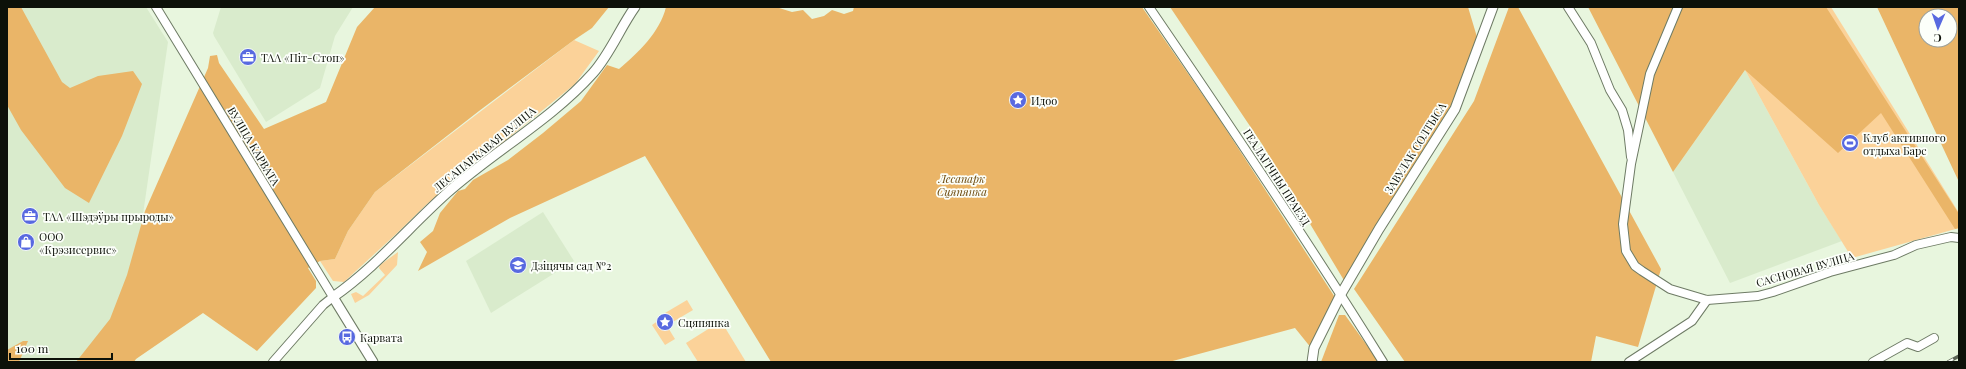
<svg xmlns="http://www.w3.org/2000/svg" width="1966" height="369" font-family="'Playfair Display',serif">
	<style>
		.built { fill: #d9ebcc }
		.green { fill: #fbd299 }
		.forest { fill: #eab568; fill-rule: evenodd }
		.lines { fill: none; stroke-linecap: round; stroke-linejoin: round }
		.minor-casing { stroke: #6e7b65; stroke-width: 10 }
		.tertiary-casing { stroke: #6e7b65; stroke-width: 11 }
		.minor { stroke: #fff; stroke-width: 8 }
		.tertiary { stroke: #fff; stroke-width: 9 }
		.rail-casing { stroke: #5c6456; stroke-width: 3.5 }
		.rail { stroke: #fcfffa; stroke-width: 2; stroke-dasharray: 6; stroke-linecap: butt }
		.labels { text-anchor: middle; dominant-baseline: central; stroke-width: 3.5; stroke-linejoin: round; paint-order: stroke }
		.poi-label { font-size: 11px; fill: #0d1109; stroke: #fcfffa; text-anchor: start }
		.street-label { font-size: 11px; fill: #0d1109; stroke: #fcfffa }
		.park-label { font-size: 11px; font-style: italic; fill: #6d4a0d; stroke: #fcfffa }
	</style>
	<rect width="100%" height="100%" fill="#e8f6de"/>
	<g class="built">
		<polygon points="7,7 146,7 168,42 132,290 80,362 7,362"/>
		<polygon points="221,7 353,7 335,36 320,88 266,122 214,36 213,33"/>
		<polygon points="1745,70 1819,205 1842,241 1730,283 1673,172"/>
		<polygon points="543,212 574,261 491,313 466,261"/>
	</g>
	<g class="green">
		<polygon points="1785,7 1831,7 1959,213 1959,228 1852,258 1819,205 1745,70"/>
		<polygon points="574,40 599,51 575,84 427,204 395,235 344,282 333,281 320,261 335,259 348,231 375,192"/>
		<polygon points="398,252 397,265 369,295 355,303 351,294 356,292 363,296 385,275 379,268 380,265"/>
		<polygon points="687,300 693,310 671,323 665,313"/>
		<polygon points="662,318 675,339 665,345 652,325"/>
		<polygon points="721,321 746,362 698,362 686,343"/>
	</g>
	<g class="forest">
		<polygon points="7,7 21,7 62,82 70,88 98,76 133,71 142,84 122,136 89,203 65,188 21,130 7,105"/>
		<polygon points="375,7 609,7 592,28 574,40 479,111 375,192 348,231 335,259 320,261 308,268 316,281 316,288 257,351 203,313 136,359 134,362 76,362 110,319 127,275 145,211 208,68 210,56 217,55 219,63 264,129 326,102 357,27"/>
		<path d="M666,7H776L792,12L803,10L812,19L824,16L832,10L844,14L853,11L854,7H1142L1216,114L1338,302L1316,354L1295,328L1169,362H771L645,156L510,218L418,271L427,252L420,242L433,231L440,213L458,191L465,189L473,180L508,160L543,133L581,101L607,65L619,69C638,53 660,32 666,7Z"/>
		<polygon points="1170,7 1468,7 1480,47 1460,93 1345,282 1262,144"/>
		<polygon points="1509,7 1518,7 1661,269 1638,347 1596,336 1591,362 1405,362 1354,289 1474,101"/>
		<polygon points="1588,7 1826,7 1959,214 1959,228 1955,229 1881,113 1838,153 1745,70 1673,172"/>
		<path d="M1877,7H1959V182ZM1926,16H1950V40H1926Z"/>
		<polygon points="1339,315 1345,315 1379,362 1321,362"/>
		<polygon points="23,341 28,341 19,362 7,362 7,350"/>
	</g>
	<g class="lines">
		<g class="minor-casing">
			<g id="minor">
				<polyline points="156,7 333,297 323,305 273,362"/>
				<path d="M1149,7C1229,124 1308,241 1383,362"/>
				<polyline points="1568,7 1591,43 1610,90 1622,110 1628,130 1631,157"/>
				<polyline points="1678,7 1650,74 1631,164 1623,224 1626,251 1635,266 1642,271 1670,289 1707,300 1758,296 1773,292 1830,272 1894,255 1916,245 1951,237 1959,238"/>
				<polyline points="1629,362 1692,321 1707,300"/>
				<polyline points="1873,362 1907,343 1918,347 1934,338"/>
			</g>
		</g>
		<g class="tertiary-casing">
			<g id="tertiary">
				<path d="M373,362L333,297C375,268 409,227 447,193C494,151 551,120 593,73C610,54 620,28 635,7"/>
				<polyline points="1312,362 1314,348 1341,294 1379,229 1455,109 1493,7"/>
			</g>
		</g>
		<use href="#minor" class="minor"/>
		<use href="#tertiary" class="tertiary"/>
		<g class="rail-casing">
			<polyline id="rail" points="1948,362 1959,356"/>
		</g>
		<use href="#rail" class="rail"/>
	</g>
	<defs>
		<g id="office-disc" transform="scale(0.9)"><circle r="9.5" fill="#5869e0" stroke="#fcfffa"/><path d="M-6-3h4V-5.5h4V-3h4V5H-6ZM-1-4.5V-3h2v-1.5ZM-6 0V1H6V0Z" fill="#fff"/></g>
		<g id="sight-disc" transform="scale(0.9)"><circle r="9.5" fill="#5869e0" stroke="#fcfffa"/><path d="M0-6L1.8-2.2L6-1.7L2.9 1.2L3.7 5.4L0 3.3L-3.7 5.4L-2.9 1.2L-6-1.7L-1.8-2.2Z" fill="#fff"/></g>
		<g id="stadium-disc" transform="scale(0.9)"><circle r="9.5" fill="#5869e0" stroke="#fcfffa"/><path d="M0-5a6.5 5 0 1 0 0 10a6.5 5 0 1 0 0-10ZM-3.5-1.8h7v3.6h-7Z" fill="#fff"/></g>
		<g id="shop-disc" transform="scale(0.9)"><circle r="9.5" fill="#5869e0" stroke="#fcfffa"/><path d="M-5-2.5h2.3a2.7 3.5 0 0 1 5.4 0H5L5.5 6h-11ZM-1.5-2.5h3a1.5 2.3 0 0 0-3 0Z" fill="#fff"/></g>
		<g id="school-disc" transform="scale(0.9)"><circle r="9.5" fill="#5869e0" stroke="#fcfffa"/><path d="M0-5L7-2L0 1L-7-2ZM-4 1L0 2.5L4 1V4Q0 6-4 4Z" fill="#fff"/></g>
		<g id="bus-disc" transform="scale(0.9)"><circle r="9.5" fill="#5869e0" stroke="#fcfffa"/><path d="M-5-6H5V4H4V6H2V4H-2V6H-4V4H-5ZM-3.5-4V0h7V-4ZM-3.5 1.2v1.5H-2V1.2ZM2 1.2v1.5H3.5V1.2Z" fill="#fff"/></g>
	</defs>
	<g fill-rule="evenodd">
		<use href="#office-disc" x="248" y="57"/>
		<use href="#sight-disc" x="1018" y="100"/>
		<use href="#stadium-disc" x="1850" y="143"/>
		<use href="#office-disc" x="30" y="216"/>
		<use href="#shop-disc" x="26" y="242"/>
		<use href="#school-disc" x="518" y="265"/>
		<use href="#sight-disc" x="665" y="322"/>
		<use href="#bus-disc" x="347" y="337"/>
	</g>
	<g class="labels">
		<g class="poi-label">
			<text x="261" y="57">ТАА «Піт-Стоп»</text>
			<text x="1031" y="100">Идоо</text>
			<text x="1863" y="137">Клуб активного<tspan x="1863" dy="13">отдыха Барс</tspan></text>
			<text x="43" y="216">ТАА «Шэдэўры прыроды»</text>
			<text x="39" y="236">ООО<tspan x="39" dy="13">«Крэзисервис»</tspan></text>
			<text x="531" y="265">Дзіцячы сад №2</text>
			<text x="678" y="322">Сцяпянка</text>
			<text x="360" y="337">Карвата</text>
		</g>
		<g class="street-label">
			<text transform="translate(254 146) rotate(59)">ВУЛІЦА КАРВАТА</text>
			<text transform="translate(1415 148) rotate(-58)">ЗАВУЛАК СОЛТЫСА</text>
			<text transform="translate(484 149) rotate(-39)">ЛЕСАПАРКАВАЯ ВУЛІЦА</text>
			<text transform="translate(1277 177) rotate(57)">ГЕАЛАГІЧНЫ ПРАЕЗД</text>
			<text transform="translate(1805 269) rotate(-16)">САСНОВАЯ ВУЛІЦА</text>
		</g>
		<g class="park-label">
			<text x="962" y="178">Лесапарк<tspan x="962" dy="13">Сцяпянка</tspan></text>
		</g>
	</g>
	<rect width="1966" height="369" fill="none" stroke="#0d1109" stroke-width="16"/>
	<g transform="translate(1938 28) rotate(182)"><circle r="19" fill="#fcfffa" stroke="#9ca09a"/>
	<path d="M0-3L7 15L0 10L-7 15Z" fill="#5869e0"/>
	<text y="-6" font-size="11" font-weight="bold" text-anchor="middle" fill="#0d1109">С</text>
	</g>
	<path d="M10 353v6h102v-6" fill="none" stroke="#0d1109" stroke-width="2"/>
	<text x="16" y="353" font-size="12" fill="#0d1109" stroke="#fcfffa" stroke-width="3" paint-order="stroke">100 m</text>
</svg>
